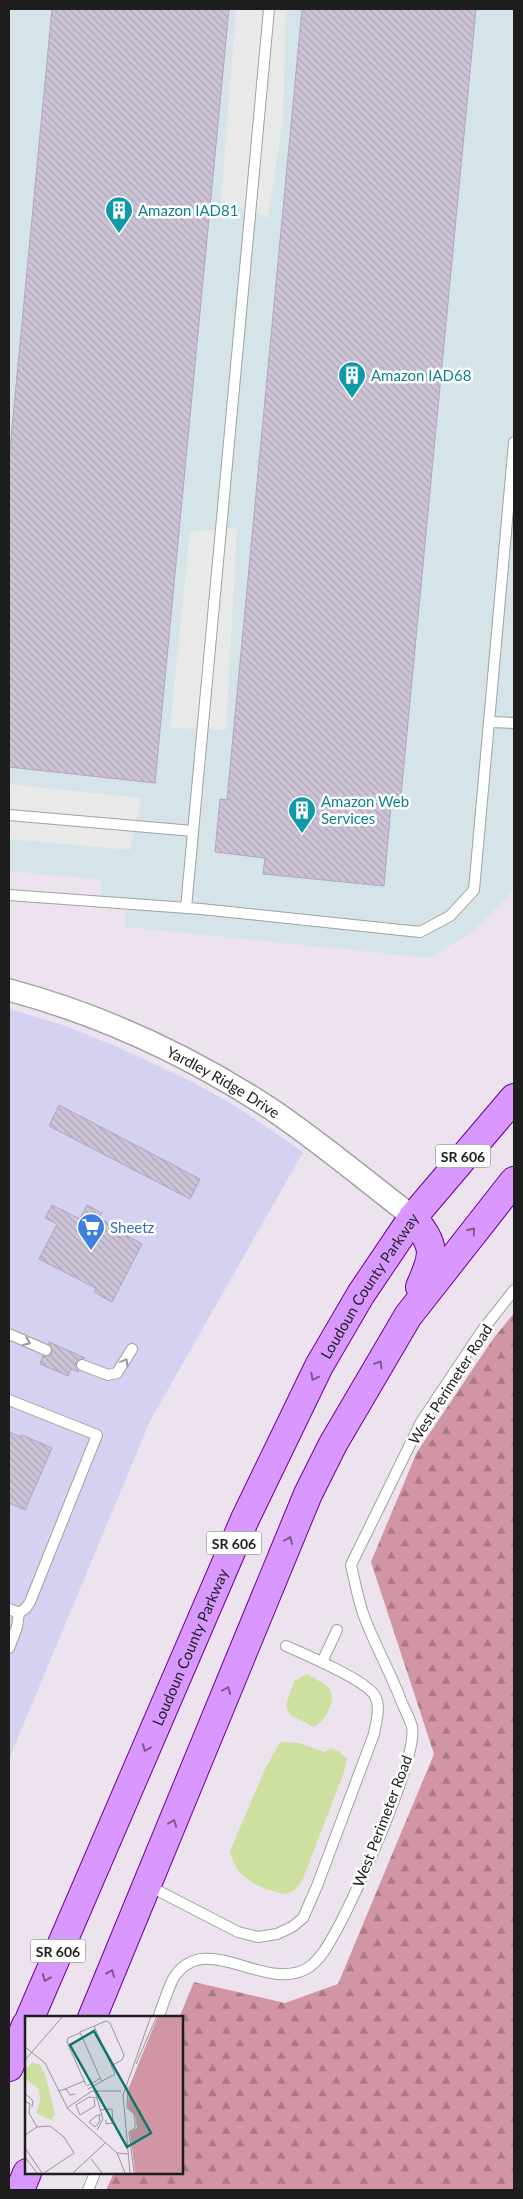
<svg xmlns="http://www.w3.org/2000/svg" width="523" height="2199" font-family="Lato,sans-serif">
	<style>
		.commercial { fill: #d4d1f1 }
		.industrial { fill: #d4e4e9 }
		.forest { fill: url(#forest-firs) }
		.parking { fill: #e9e9e9 }
		.water { fill: #cee0a0 }
		.building { fill: url(#building-back-hatch); stroke: #b3a4c2 }
		.lines { fill: none; stroke-linecap: round; stroke-linejoin: round }
		.lane-casing { stroke: #a1a1a1; stroke-width: 12 }
		.street-casing { stroke: #a1a1a1; stroke-width: 24 }
		.primary-casing { stroke: #6e0097; stroke-width: 30 }
		.lane { stroke: #fff; stroke-width: 10 }
		.street { stroke: #fff; stroke-width: 21 }
		.primary { stroke: #d998ff; stroke-width: 28 }
		.oneway { stroke: #7b5a8e }
		.oneway2 { stroke: #999 }
		.labels { text-anchor: middle; dominant-baseline: central; stroke-width: 5; stroke-linejoin: round; paint-order: stroke }
		.shield { fill: #fff; stroke: #616161; stroke-width: 1 }
		.shield-label { font-size: 14px; font-weight: bold; fill: #1d1d1d }
		.culture-label { font-size: 15px; fill: #0d838f; stroke: #fff; text-anchor: start }
		.street-label { font-size: 15px; fill: #1d1d1d; stroke: #fff }
		.shop-label { font-size: 15px; fill: #366cbe; stroke: #fff; text-anchor: start }
		.inset-road { fill: none; stroke: #99949b; stroke-width: 1 }
		.view { fill: #0f766e; fill-opacity: 0.15; stroke: #0f766e; stroke-width: 2.5 }
		.inset-edge { fill: none; stroke: #1d1d1d; stroke-width: 2.5 }
	</style>
	<defs>
		<pattern id="forest-firs" width="22" height="20" patternUnits="userSpaceOnUse" patternTransform="scale(1.25)"><rect width="22" height="20" fill="#d195a3"/><path d="M5 1l3.5 6h-7zM16 11l3.5 6h-7z" fill="#a97984"/></pattern>
		<pattern id="building-back-hatch" width="6" height="6" patternUnits="userSpaceOnUse" patternTransform="scale(1.25)"><rect width="6" height="6" fill="#ccc3d6"/><path d="M-1 5l2 2M0 0l6 6M5-1l2 2" fill="none" stroke="#afa7b7"/></pattern>
	</defs>
	<rect width="100%" height="100%" fill="#ece3ef"/>
	<polygon class="commercial" points="9,1009 63,1025 113,1045 191,1081 237,1107 303,1152 150,1421 9,1759"/>
	<polygon class="industrial" points="9,9 514,9 514,890 473,931 430,958 125,927 127,903 100,901 102,880 9,871"/>
	<polygon class="forest" points="514,1313 514,2190 106,2190 114,2173 181,2173 181,2018 179,2018 194,1982 285,2003 338,1984 434,1754 371,1562 417,1452 493,1339"/>
	<g class="parking">
		<polygon points="236,9 286,9 283,119 268,218 221,200"/>
		<polygon points="237,528 226,730 170,728 190,531"/>
		<polygon points="9,784 141,798 130,850 9,839"/>
	</g>
	<g class="water">
		<path d="M307,1674C313,1678 323,1682 328,1687C339,1699 325,1721 314,1727L290,1715L286,1705L294,1681Z"/>
		<path d="M280,1742L299,1743L324,1752L331,1748L340,1752L347,1759L344,1772L303,1879C299,1885 294,1893 285,1894C281,1894 274,1891 270,1890C250,1884 234,1873 230,1851L265,1769Z"/>
	</g>
	<g class="building">
		<polygon points="52,9 229,9 155,783 9,767 9,459"/>
		<polygon points="302,9 476,9 400,806 391,805 384,886 263,874 265,858 215,852 220,799 227,800"/>
		<polygon points="59,1105 200,1179 190,1199 49,1126"/>
		<polygon points="52,1205 80,1219 87,1205 102,1213 99,1218 123,1231 122,1233 142,1244 112,1302 94,1292 96,1288 39,1259 57,1224 45,1218"/>
		<polygon points="49,1342 85,1358 76,1362 75,1367 79,1372 71,1369 68,1376 40,1364 43,1356 50,1356 52,1352"/>
		<polygon points="9,1432 21,1437 22,1435 52,1448 25,1510 9,1503"/>
	</g>
	<g class="lines">
		<g class="lane-casing">
			<g id="lane">
				<polyline points="489,722 514,723"/>
				<polyline points="9,815 193,831"/>
				<polyline points="9,895 201,909 420,932 450,916 474,890 514,442"/>
				<polyline points="186,908 269,9"/>
				<polyline points="9,1334 46,1350"/>
				<polyline points="82,1365 108,1375 117,1373 132,1349"/>
				<polyline points="9,1400 97,1435 30,1602 26,1608 19,1613"/>
				<polyline points="9,1609 19,1613"/>
				<polyline points="9,1648 17,1627 19,1613"/>
				<polyline points="322,1662 337,1630"/>
				<path d="M147,1885L238,1932L258,1937L277,1934L292,1927L303,1918L317,1886L374,1734C376,1722 381,1707 375,1696C366,1680 304,1654 286,1646"/>
				<path d="M158,2018C163,2005 167,1991 173,1979C204,1928 262,1992 306,1969C319,1962 329,1944 336,1931C354,1899 418,1758 412,1727C410,1719 405,1710 402,1703C391,1673 375,1646 364,1616C358,1600 355,1582 351,1565L421,1422L481,1332L514,1290"/>
				<polyline points="88,2190 95,2173"/>
			</g>
		</g>
		<g class="street-casing">
			<g id="street">
				<path id="s1" d="M9,990C102,1015 190,1056 271,1109C320,1142 366,1181 413,1217"/>
			</g>
		</g>
		<g class="primary-casing">
			<g id="primary">
				<path d="M413,1217C436,1248 435,1252 420,1287"/>
				<path id="s2" d="M30,2018L245,1519L319,1366L361,1294L413,1217L514,1098"/>
				<polyline points="92,2018 308,1494 333,1444 408,1316 514,1181"/>
				<polyline points="9,2067 26,2025"/>
				<polyline points="20,2190 27,2173"/>
			</g>
		</g>
		<use href="#lane" class="lane"/>
		<use href="#street" class="street"/>
		<use href="#primary" class="primary"/>
	</g>
	<defs><path id="oneway-chevron" d="M-2-3.5L2.5 0L-2 3.5" fill="none" stroke-width="1.6" stroke-linecap="round" stroke-linejoin="round" transform="scale(1.25)"/></defs>
	<g class="oneway">
		<use href="#oneway-chevron" transform="translate(472 1231) rotate(-51)"/>
		<use href="#oneway-chevron" transform="translate(379 1364) rotate(-59)"/>
		<use href="#oneway-chevron" transform="translate(314 1377) rotate(116)"/>
		<use href="#oneway-chevron" transform="translate(289 1540) rotate(-67)"/>
		<use href="#oneway-chevron" transform="translate(227 1690) rotate(-68)"/>
		<use href="#oneway-chevron" transform="translate(146 1748) rotate(113)"/>
		<use href="#oneway-chevron" transform="translate(173 1823) rotate(-68)"/>
		<use href="#oneway-chevron" transform="translate(111 1973) rotate(-67)"/>
		<use href="#oneway-chevron" transform="translate(46 1978) rotate(113)"/>
	</g>
	<g class="oneway2">
		<use href="#oneway-chevron" transform="translate(27 1342) rotate(23)"/>
		<use href="#oneway-chevron" transform="translate(125 1362) rotate(-59)"/>
	</g>
	<defs>
		<g id="building-pin" transform="scale(1.4375)"><path d="M0 17L-7.5 6A9.5 9.5 0 1 1 7.5 6Z" fill="#0f9aa8" stroke="#fff"/><path d="M-4-6H4V6H1V3H-1V6H-4ZM-2.5-4.3h1.7v1.8h-1.7ZM.8-4.3h1.7v1.8H.8ZM-2.5-1h1.7V.8h-1.7ZM.8-1h1.7V.8H.8Z" fill="#fff"/></g>
		<g id="supermarket-pin" transform="scale(1.4375)"><path d="M0 17L-7.5 6A9.5 9.5 0 1 1 7.5 6Z" fill="#3f7fe0" stroke="#fff"/><path d="M-6-5.5h2.5l.6 2H6L4.5 2H-2.5L-4.4-4H-6ZM-1.5 3.2a1.3 1.3 0 1 0 .1 0ZM3 3.2a1.3 1.3 0 1 0 .1 0Z" fill="#fff"/></g>
	</defs>
	<g fill-rule="evenodd">
		<use href="#building-pin" x="119" y="210"/>
		<use href="#building-pin" x="352" y="375"/>
		<use href="#building-pin" x="302" y="810"/>
		<use href="#supermarket-pin" x="91" y="1227"/>
	</g>
	<g class="labels">
		<g class="shield">
			<rect x="435.5" y="1144.5" width="55" height="23" rx="4"/>
			<rect x="206.5" y="1531.5" width="55" height="23" rx="4"/>
			<rect x="30.5" y="1939.5" width="55" height="23" rx="4"/>
		</g>
		<g class="shield-label">
			<text x="463" y="1156">SR 606</text>
			<text x="234" y="1543">SR 606</text>
			<text x="58" y="1951">SR 606</text>
		</g>
		<g class="culture-label">
			<text x="138" y="210">Amazon IAD81</text>
			<text x="371" y="375">Amazon IAD68</text>
			<text x="321" y="801">Amazon Web<tspan x="321" dy="17">Services</tspan></text>
		</g>
		<g class="street-label">
			<text stroke="none"><textPath href="#s1" startOffset="234">Yardley Ridge Drive</textPath></text>
			<text stroke="none"><textPath href="#s2" startOffset="808">Loudoun County Parkway</textPath></text>
			<text transform="translate(450 1384) rotate(-57)">West Perimeter Road</text>
			<text stroke="none"><textPath href="#s2" startOffset="404">Loudoun County Parkway</textPath></text>
			<text transform="translate(382 1821) rotate(-69)">West Perimeter Road</text>
		</g>
		<g class="shop-label">
			<text x="110" y="1227">Sheetz</text>
		</g>
	</g>
	<g transform="translate(25 2016)">
		<rect width="158" height="158" fill="#ece3ef"/>
		<path d="M133,0H157V157H110L105,116L112,112L110,99L103,92L104,71Z" fill="#d195a3"/>
		<path d="M7,46L15,49L20,58L30,98L26,104L11,97L15,85L14,73L0,63V54Z" fill="#cee0a0"/>
		<path class="inset-road" d="M55,17L43,22L42,26L61,69M0,31L20,47L43,93L92,137L103,138M0,44L38,0M111,48L132,0M77,66L55,16L81,5L85,7L99,39L97,44L86,50M62,70L76,62M103,71L102,92L109,98L110,106V112L104,116L109,157M40,73L59,65M63,73L90,58L69,10M33,75L41,73L45,79L50,78M70,75L78,103L72,114M0,77L8,85L7,91M69,83L70,90L55,99L51,89L64,81L72,82M0,85L5,88L4,97L12,111L0,119M42,92L67,75H96M75,94L87,93L88,107L81,108V104M74,99L75,105L70,111L64,106L71,100L74,99H77M12,111L25,110L39,121L49,137L19,157M0,132L17,157M92,137L100,157M0,141L12,157M66,143L77,157M48,157L80,127M105,157L98,79L126,0"/>
		<path class="view" d="M69,15L126,117L102,131L45,29Z"/>
		<rect width="158" height="158" class="inset-edge"/>
	</g>
	<rect width="523" height="2199" fill="none" stroke="#1d1d1d" stroke-width="20"/>
</svg>
